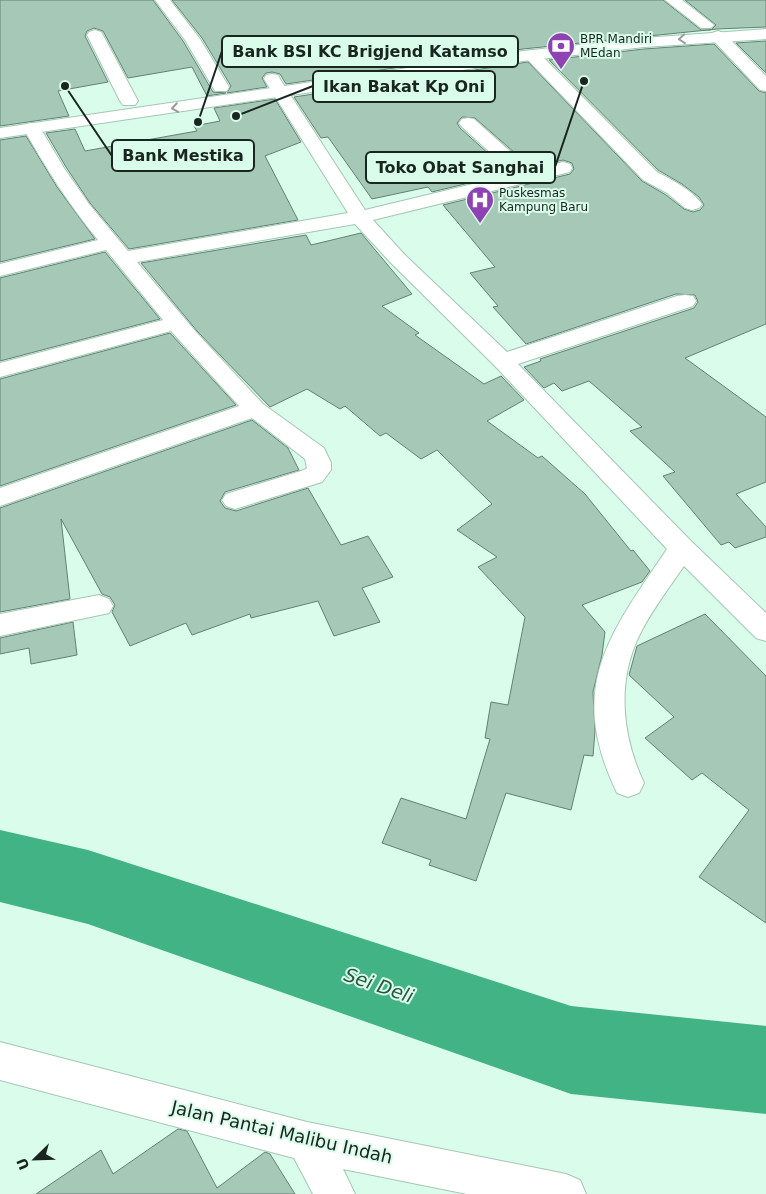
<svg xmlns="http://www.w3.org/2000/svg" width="766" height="1194" font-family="'DejaVu Sans',sans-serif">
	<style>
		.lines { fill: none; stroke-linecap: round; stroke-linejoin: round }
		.river { fill: #41b385; fill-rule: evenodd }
		.building { fill: #a6c8b7; stroke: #628272 }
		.minor-casing { stroke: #a4c6b5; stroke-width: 2 }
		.major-casing { stroke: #a4c6b5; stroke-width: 2 }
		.minor { fill: #fff; fill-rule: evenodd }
		.major { fill: #fff; fill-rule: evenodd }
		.oneway { stroke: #989d9b }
		.labels { text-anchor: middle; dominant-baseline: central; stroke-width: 4; stroke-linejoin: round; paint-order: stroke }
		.far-poi-label { font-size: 12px; fill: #192620; stroke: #dafcea; text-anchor: start }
		.near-street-label { font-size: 18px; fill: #192620; stroke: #dafcea }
		.near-water-label { font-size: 19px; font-style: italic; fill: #285642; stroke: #dafcea }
		.leader { fill: none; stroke: #192620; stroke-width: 2 }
		.callout-dot { fill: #192620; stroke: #dafcea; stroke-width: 2 }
		.callout { fill: #dafcea; stroke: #192620; stroke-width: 2 }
		.callout-label { font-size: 16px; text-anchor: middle; font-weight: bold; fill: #192620 }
	</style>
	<rect width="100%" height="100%" fill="#dafcea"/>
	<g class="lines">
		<polygon class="river" points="0,830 88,850 571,1006 766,1026 766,1114 571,1094 88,924 0,902"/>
	</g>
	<g class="building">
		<polygon points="0,0 153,0 183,41 213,92 226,93 207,96 192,67 128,78 103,31 94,28 87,31 85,36 108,82 58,91 69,116 0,126"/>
		<polygon points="172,0 663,0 701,30 711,30 716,25 685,0 766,0 766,27 717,29 523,49 286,84 280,74 272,72 266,73 262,78 267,87 227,93 231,86 202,38"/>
		<polygon points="766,41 766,73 736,43"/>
		<polygon points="714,44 759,91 766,93 766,324 685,358 766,417 766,482 736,494 766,527 766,537 735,548 729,542 721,545 663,476 675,472 630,431 642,427 589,381 562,391 554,383 544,388 524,367 541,361 540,359 694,308 698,302 695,295 676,294 526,344 493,307 498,306 470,273 495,267 443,205 570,174 574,169 572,163 563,160 532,168 475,118 462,117 457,123 460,128 510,173 432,192 428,187 372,199 328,137 321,138 294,97 528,62 642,181 666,195 684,209 693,212 700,210 704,205 699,197 682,184 658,170 549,60 644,49"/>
		<polygon points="275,99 301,142 265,156 298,220 129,249 90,203 66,167 46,133 75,129 85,151 197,131 194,126 220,121 214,108"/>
		<polygon points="26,136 57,187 95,239 0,262 0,140"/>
		<polygon points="361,233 412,294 382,306 419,333 415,335 484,384 501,376 524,400 487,421 538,458 542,456 585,494 631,551 633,550 650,571 642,582 582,605 605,632 602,655 593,692 595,731 593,756 584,755 571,810 506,793 476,881 429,865 431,860 382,843 401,798 466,819 490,739 485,738 491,702 508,705 525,617 478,567 497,557 457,530 492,504 437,450 421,459 386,433 380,436 345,406 340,409 307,389 270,407 197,331 141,263 306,235 311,245"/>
		<polygon points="105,252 160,319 0,361 0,278"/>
		<polygon points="170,333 236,405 0,486 0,379"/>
		<polygon points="252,420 288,448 299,470 225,492 220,501 225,508 236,511 308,488 341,545 368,536 393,577 362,588 380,622 334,636 318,601 251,618 250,614 192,635 186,623 130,646 112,612 115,605 110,597 102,594 61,519 70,599 0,612 0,508"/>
		<polygon points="705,614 766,676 766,923 699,877 749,810 702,773 692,780 645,738 674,717 629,675 637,646"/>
		<polygon points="73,622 77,655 31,664 29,648 0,654 0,638"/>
		<polygon points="178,1129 187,1131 217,1188 265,1152 270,1154 295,1194 36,1194 101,1150 113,1174"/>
	</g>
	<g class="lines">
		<g class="minor-casing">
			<g id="minor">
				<polygon points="155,0 170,0 200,39 229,87 227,91 215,91 185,40"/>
				<polygon points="665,0 682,0 714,25 711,28 701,28"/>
				<polygon points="95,30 101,32 103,35 138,101 135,105 123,105 120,101 87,35 89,32"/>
				<polygon points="718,31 724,33 766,76 766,91 760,90 712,39 710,36 712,33"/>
				<path d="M532,50L538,52L657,172C672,180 691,189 702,204L699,208L692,210L685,208L667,193L643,180L526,58L524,55L526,52Z"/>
				<path d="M272,74L278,75L280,79L365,210L514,174L462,127L459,123L462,119L468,118L474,119L531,170L563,162L570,164L572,168L570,172L373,220L405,255L507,352L677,296L685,295L693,296L696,301L693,306L518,364L691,541L766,613V641L756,638L684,566C669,588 652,610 640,634C616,682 622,736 644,783L639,793L628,797L617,793C566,687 609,635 667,549L495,366L391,263L355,224L137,262L196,332L263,404L324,448L331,463V470L322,482L235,509L226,506L222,500L226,494L304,470L307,468L305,459L252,418L0,506V488L239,406L171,331L0,377V363L163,320L106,250L0,276V264L98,240C69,205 46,168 23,128L26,124L32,123L38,124L64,168L89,204L128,251L348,213L264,79L266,75Z"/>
				<polygon points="99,595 109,599 113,606 109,613 0,636 0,614"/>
				<polygon points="0,1042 307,1122 566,1174 580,1180 586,1194 467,1194 343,1169 355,1194 313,1194 294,1158 0,1080"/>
			</g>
		</g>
		<g class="major-casing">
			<polygon id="major" points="766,29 766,39 644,47 523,61 0,138 0,128 523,51 644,38"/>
		</g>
		<use href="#minor" class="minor"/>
		<use href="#major" class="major"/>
	</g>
	<defs><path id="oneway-chevron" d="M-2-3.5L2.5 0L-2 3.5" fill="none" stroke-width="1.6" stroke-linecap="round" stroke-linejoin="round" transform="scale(1.25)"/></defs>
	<g class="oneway">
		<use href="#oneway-chevron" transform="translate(682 39) rotate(175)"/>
		<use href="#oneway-chevron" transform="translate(175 108) rotate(172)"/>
	</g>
	<defs>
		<g id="bank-pin" transform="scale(1.4375)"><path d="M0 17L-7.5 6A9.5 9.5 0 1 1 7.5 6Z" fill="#8f42b3" stroke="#dafcea"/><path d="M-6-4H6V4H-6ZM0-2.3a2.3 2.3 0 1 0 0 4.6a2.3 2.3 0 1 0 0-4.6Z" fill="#fff"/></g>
		<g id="hospital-pin" transform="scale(1.4375)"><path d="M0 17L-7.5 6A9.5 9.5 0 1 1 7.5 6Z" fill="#8f42b3" stroke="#dafcea"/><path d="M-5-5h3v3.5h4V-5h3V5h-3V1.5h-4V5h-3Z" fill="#fff"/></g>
	</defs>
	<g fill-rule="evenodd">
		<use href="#bank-pin" x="561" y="46"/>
		<use href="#hospital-pin" x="480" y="200"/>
	</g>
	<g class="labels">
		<g class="far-poi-label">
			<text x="580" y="39">BPR Mandiri<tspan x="580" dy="14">MEdan</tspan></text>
			<text x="499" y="193">Puskesmas<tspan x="499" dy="14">Kampung Baru</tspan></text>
		</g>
		<g class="near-street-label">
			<text transform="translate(282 1132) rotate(13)">Jalan Pantai Malibu Indah</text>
		</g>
		<g class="near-water-label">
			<text transform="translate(379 985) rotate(19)">Sei Deli</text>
		</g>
	</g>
	<path class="leader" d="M198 122L222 51M236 116L313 86M65 86L112 156M584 81L555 167"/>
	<g class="callout-dot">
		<circle cx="198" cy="122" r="5"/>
		<circle cx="236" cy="116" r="5"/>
		<circle cx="65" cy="86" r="5"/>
		<circle cx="584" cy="81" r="5"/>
	</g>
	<g class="callout">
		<rect x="222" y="36" width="296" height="31" rx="5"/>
		<rect x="313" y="71" width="182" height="31" rx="5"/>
		<rect x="112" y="140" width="142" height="31" rx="5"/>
		<rect x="366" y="152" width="189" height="31" rx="5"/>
	</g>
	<g class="callout-label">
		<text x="370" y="57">Bank BSI KC Brigjend Katamso</text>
		<text x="404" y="92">Ikan Bakat Kp Oni</text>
		<text x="183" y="161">Bank Mestika</text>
		<text x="460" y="173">Toko Obat Sanghai</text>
	</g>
	<g transform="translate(35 1159) rotate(247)" stroke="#dafcea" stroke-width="4" paint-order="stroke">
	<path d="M0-4L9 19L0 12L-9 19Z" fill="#192620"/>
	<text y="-8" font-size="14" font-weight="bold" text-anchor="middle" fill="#192620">U</text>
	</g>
</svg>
